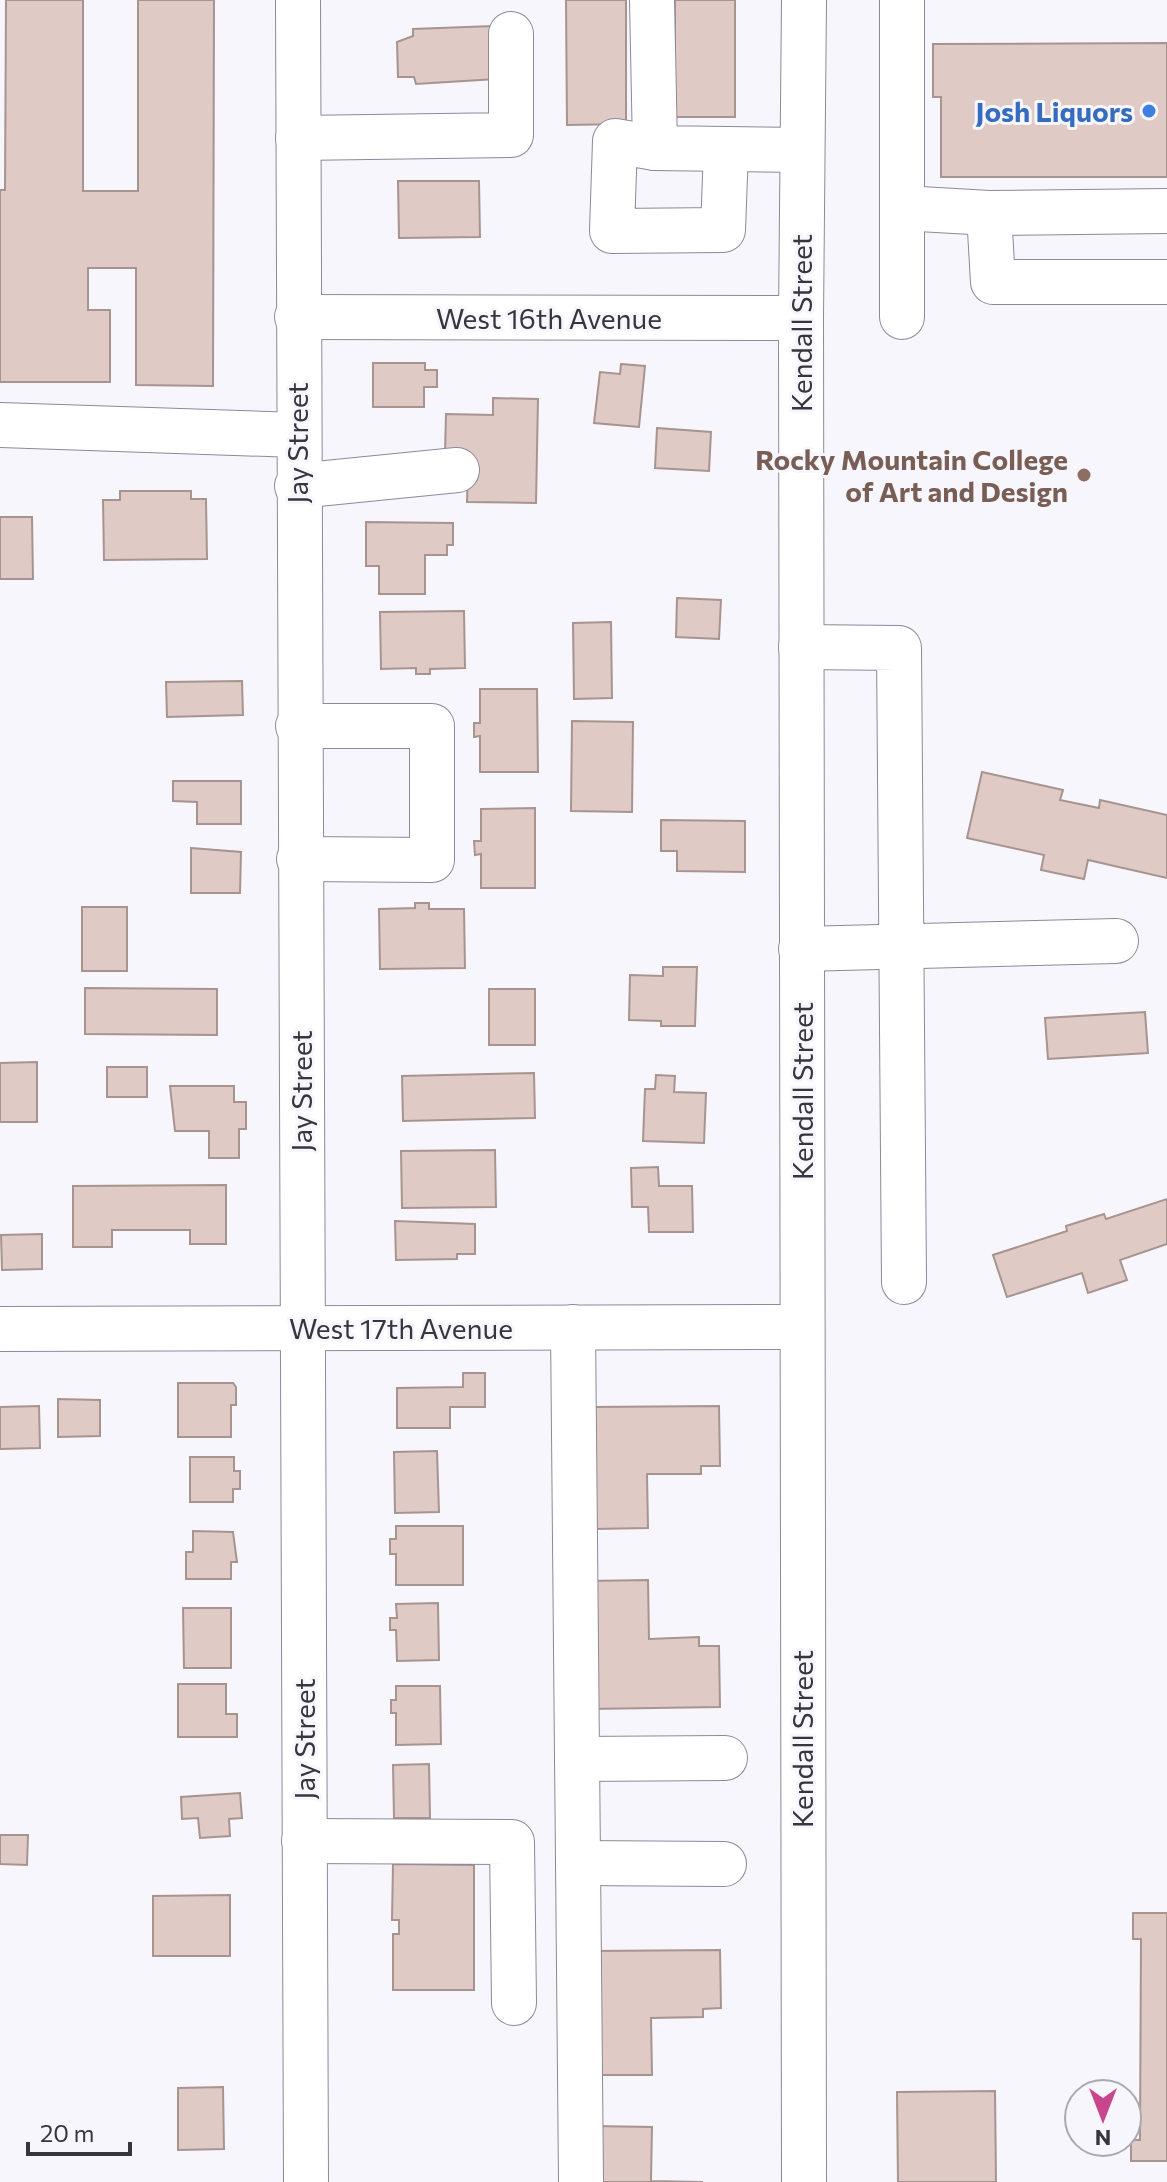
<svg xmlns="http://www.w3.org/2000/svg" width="1167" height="2182" font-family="Commissioner,sans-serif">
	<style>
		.building { fill: #dfcac5; stroke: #a8948f; stroke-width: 2 }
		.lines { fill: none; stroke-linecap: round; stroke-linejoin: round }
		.minor-casing { stroke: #8c8999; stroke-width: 46 }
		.minor { stroke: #fff; stroke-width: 44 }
		.shop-dot { fill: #3f7fe0; stroke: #f7f6fd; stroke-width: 3 }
		.education-dot { fill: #8d6e63; stroke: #f7f6fd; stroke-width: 3 }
		.labels { text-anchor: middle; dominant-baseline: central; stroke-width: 6; stroke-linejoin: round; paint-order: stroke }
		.shop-label { font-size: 28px; font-weight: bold; fill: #366cbe; stroke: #f7f6fd; text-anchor: end }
		.street-label { font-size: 28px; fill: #38363d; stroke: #f7f6fd }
		.education-label { font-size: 28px; font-weight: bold; fill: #785e54; stroke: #f7f6fd; text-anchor: end }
	</style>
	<rect width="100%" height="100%" fill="#f7f6fd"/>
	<g class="building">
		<polygon points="6,0 83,0 83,191 138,191 138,0 214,0 213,386 136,385 136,268 88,268 88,310 110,310 110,382 0,382 0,190 5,190"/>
		<polygon points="566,0 626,0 626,124 567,125"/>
		<rect x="675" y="0" width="60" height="117"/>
		<polygon points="493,26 496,79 416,84 414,77 398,77 397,42 413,36 413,29"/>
		<polygon points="1167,43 1167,177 941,177 941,97 933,97 933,44"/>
		<polygon points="398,181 479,181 480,237 399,238"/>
		<polygon points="373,363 425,363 425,370 437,370 437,387 424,387 424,407 373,407"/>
		<polygon points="621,364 645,366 639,427 594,423 600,372 620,374"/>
		<polygon points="493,398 538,399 536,503 467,502 468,466 445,452 446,414 493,415"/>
		<polygon points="657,428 711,432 709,471 655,468"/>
		<polygon points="120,491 191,491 191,499 206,499 207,559 104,560 103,500 120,500"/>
		<polygon points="0,517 32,517 33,579 0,579"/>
		<polygon points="366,522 453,523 453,545 447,545 447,555 425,555 425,594 379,594 379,566 366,566"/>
		<polygon points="677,598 721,600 719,639 676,637"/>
		<polygon points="464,611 465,668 430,669 430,674 416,674 416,668 381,669 380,612"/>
		<polygon points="611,622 612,698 574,699 573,623"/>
		<polygon points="242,681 243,715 167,717 166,682"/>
		<polygon points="480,689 537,689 538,772 480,772 480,736 474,737 474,723 480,723"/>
		<polygon points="572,721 633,722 632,812 571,811"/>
		<polygon points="982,772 1063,790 1060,800 1099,808 1100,800 1167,815 1167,878 1088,860 1084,879 1041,870 1044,855 967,838"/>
		<polygon points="173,781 241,781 241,824 197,824 197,802 173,801"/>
		<polygon points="535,808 535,888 481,888 481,854 475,855 474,841 481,841 481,809"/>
		<polygon points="661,820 745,821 745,872 677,871 677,851 661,851"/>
		<polygon points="191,848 241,852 240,893 191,893"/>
		<polygon points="415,903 429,903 429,909 464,909 465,968 380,969 379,909 415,908"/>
		<rect x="82" y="907" width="45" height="64"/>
		<polygon points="663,967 697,967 695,1026 661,1026 661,1021 629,1020 630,975 663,976"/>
		<polygon points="85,988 217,989 217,1035 85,1034"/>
		<rect x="489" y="989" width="46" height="56"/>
		<polygon points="1145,1012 1148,1053 1048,1059 1045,1018"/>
		<polygon points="37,1062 37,1122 0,1122 0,1063"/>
		<rect x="107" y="1067" width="40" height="30"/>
		<polygon points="534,1073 535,1118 403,1121 402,1076"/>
		<polygon points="656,1075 675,1076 674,1092 706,1093 704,1143 643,1141 645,1089 655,1089"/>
		<polygon points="170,1086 234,1086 234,1102 246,1102 246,1129 239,1129 239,1158 209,1158 209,1131 175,1131"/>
		<polygon points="495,1150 496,1207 402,1208 401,1151"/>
		<polygon points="658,1167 659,1186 692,1186 693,1232 649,1232 648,1207 632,1207 631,1168"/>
		<polygon points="226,1185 226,1244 190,1244 190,1230 112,1230 112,1247 73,1247 73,1186"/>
		<polygon points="1167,1199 1167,1244 1120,1260 1127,1280 1088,1293 1082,1273 1007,1297 993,1255 1067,1231 1066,1226 1104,1214 1106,1219"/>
		<polygon points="395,1221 475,1224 475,1254 457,1254 457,1259 396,1260"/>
		<polygon points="42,1234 42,1269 2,1270 1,1235"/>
		<polygon points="463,1373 485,1373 485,1407 450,1407 450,1428 397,1428 397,1388 463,1387"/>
		<polygon points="178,1383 233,1383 236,1387 236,1405 231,1405 231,1437 178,1437"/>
		<polygon points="58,1399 100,1400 100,1436 58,1437"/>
		<polygon points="39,1406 40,1448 0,1449 0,1407"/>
		<polygon points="719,1406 720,1466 701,1466 701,1474 647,1474 648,1528 593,1529 591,1407"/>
		<polygon points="437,1451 439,1512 395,1513 394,1452"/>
		<polygon points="190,1457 234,1457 234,1471 240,1471 240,1489 233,1489 233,1502 190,1502"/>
		<polygon points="396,1526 463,1526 463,1585 396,1585 396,1554 390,1554 390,1539 396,1539"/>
		<polygon points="193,1531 233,1532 237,1562 231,1562 231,1579 186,1579 186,1552 193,1552"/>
		<polygon points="648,1580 649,1639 699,1637 699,1646 719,1646 720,1707 589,1709 587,1581"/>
		<polygon points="438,1603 439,1660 397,1661 396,1630 390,1630 390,1618 397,1618 396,1604"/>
		<polygon points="183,1608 231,1608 231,1668 184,1668"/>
		<polygon points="178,1684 226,1684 226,1714 237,1714 237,1737 178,1737"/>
		<polygon points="396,1686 440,1686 441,1744 396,1745 396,1713 391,1713 391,1700 396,1700"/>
		<polygon points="429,1764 430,1818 394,1818 393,1765"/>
		<polygon points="240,1793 242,1818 229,1819 230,1836 200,1838 198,1818 182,1819 181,1797"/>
		<polygon points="0,1835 28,1835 27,1865 0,1864"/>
		<polygon points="393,1864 474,1865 474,1990 393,1990 393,1934 399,1934 399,1920 392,1920"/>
		<polygon points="230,1895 230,1956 153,1956 153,1896"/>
		<polygon points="1133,1913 1167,1913 1167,2161 1131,2161 1131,2140 1140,2140 1141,1939 1133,1939"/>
		<polygon points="720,1950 721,2008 703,2009 703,2017 651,2018 652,2075 593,2075 592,1951"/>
		<polygon points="223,2087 224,2149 178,2150 178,2088"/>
		<polygon points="995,2091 996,2182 898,2182 897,2092"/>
		<polygon points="593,2126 652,2127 651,2181 703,2182 593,2182"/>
	</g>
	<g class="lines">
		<g class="minor-casing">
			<g id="minor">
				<polyline points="298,0 306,2182"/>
				<polyline points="652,0 655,148 802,150"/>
				<polyline points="804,0 801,318 804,2182"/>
				<polyline points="902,0 902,317"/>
				<polyline points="298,138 511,135 511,34"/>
				<polyline points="655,148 615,141 612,231 723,230 726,149"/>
				<polyline points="902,208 989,213 1167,211"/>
				<polyline points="989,213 993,282 1167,282"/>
				<polyline points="297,317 801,318"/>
				<polyline points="0,425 297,435"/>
				<polyline points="297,486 457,470"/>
				<polyline points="801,647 899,648 904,1282"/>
				<polyline points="298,726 432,726 432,860 299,859"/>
				<polyline points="801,949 1116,941"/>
				<polyline points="573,1327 581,2182"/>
				<polyline points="0,1329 802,1327"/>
				<polyline points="577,1759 725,1758"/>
				<polyline points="304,1841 512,1842 514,2003"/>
				<polyline points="578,1863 724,1864"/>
			</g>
		</g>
		<use href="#minor" class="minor"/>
	</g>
	<circle class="shop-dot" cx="1149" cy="111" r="8"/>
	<circle class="education-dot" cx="1084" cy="475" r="8"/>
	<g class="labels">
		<g class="shop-label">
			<text x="1133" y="111">Josh Liquors</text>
		</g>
		<g class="street-label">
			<text x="549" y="318">West 16th Avenue</text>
			<text transform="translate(801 323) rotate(-90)">Kendall Street</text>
			<text transform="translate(297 443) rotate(-90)">Jay Street</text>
			<text transform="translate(301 1091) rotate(-90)">Jay Street</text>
			<text transform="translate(802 1091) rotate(-90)">Kendall Street</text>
			<text x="401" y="1328">West 17th Avenue</text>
			<text transform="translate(304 1739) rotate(-90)">Jay Street</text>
			<text transform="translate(802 1739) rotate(-90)">Kendall Street</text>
		</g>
		<g class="education-label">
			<text x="1068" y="459">Rocky Mountain College<tspan x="1068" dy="32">of Art and Design</tspan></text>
		</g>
	</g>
	<g transform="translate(1103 2118) rotate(180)"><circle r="38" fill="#f7f6fd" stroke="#aba9b0" stroke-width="2"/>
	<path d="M0-6L14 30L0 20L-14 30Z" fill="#ca468c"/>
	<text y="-12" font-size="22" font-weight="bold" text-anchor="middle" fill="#38363d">N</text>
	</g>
	<path d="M28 2142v12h102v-12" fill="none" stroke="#38363d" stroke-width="4"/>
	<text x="40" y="2142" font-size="24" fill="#38363d" stroke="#f7f6fd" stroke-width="6" paint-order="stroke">20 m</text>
</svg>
